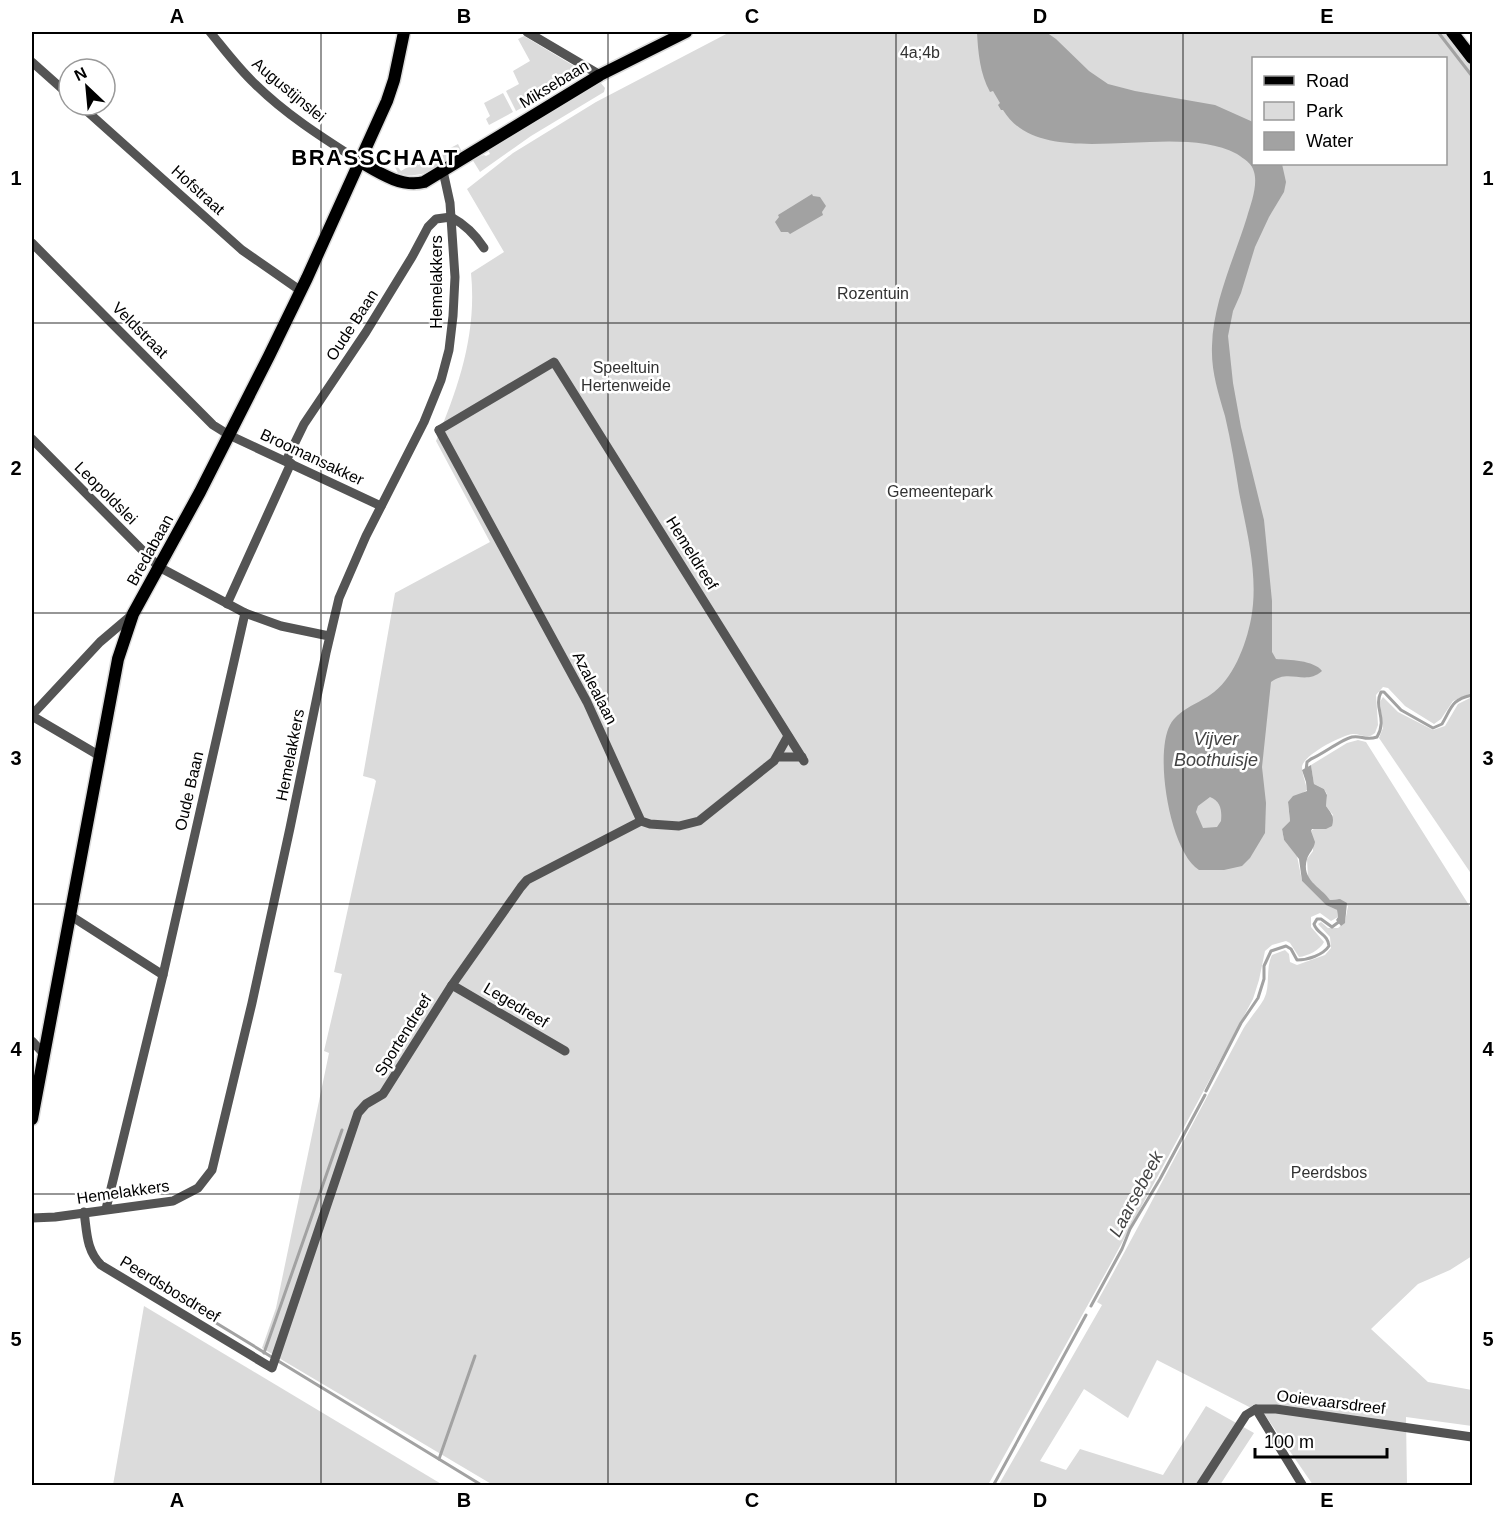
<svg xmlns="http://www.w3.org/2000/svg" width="1504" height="1517" font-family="Arial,sans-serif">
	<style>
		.green { fill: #dbdbdb; fill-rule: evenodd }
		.water { fill: #a2a2a2; fill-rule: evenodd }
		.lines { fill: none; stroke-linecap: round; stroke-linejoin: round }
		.stream { stroke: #a2a2a2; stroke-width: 3 }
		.major-casing { stroke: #dbdbdb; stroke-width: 15 }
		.minor { stroke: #545454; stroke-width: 9 }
		.major { stroke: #000; stroke-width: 12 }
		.grid { fill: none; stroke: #000; stroke-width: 1.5; stroke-opacity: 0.55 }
		.labels { text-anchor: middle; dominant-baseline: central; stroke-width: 5; stroke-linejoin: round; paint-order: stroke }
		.park-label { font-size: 16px; fill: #323232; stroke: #fff }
		.street-label { font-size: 16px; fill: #000; stroke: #fff }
		.water-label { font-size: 18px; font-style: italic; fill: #434343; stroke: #fff }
		.district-label { font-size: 22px; font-weight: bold; letter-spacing: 1.5px; fill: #000; stroke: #fff }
		.neatline { fill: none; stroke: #000; stroke-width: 2 }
		.grid-label { font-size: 20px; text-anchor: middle; font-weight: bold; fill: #000 }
	</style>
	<rect width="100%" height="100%" fill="#fff"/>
	<g class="green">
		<path d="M730,32H1445L1472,67V693L1453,701L1441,719L1434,724L1405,706L1388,688L1383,687L1376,695L1378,725L1375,733C1367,740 1362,734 1353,734C1342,735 1303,755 1302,767C1302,774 1306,783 1307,790L1288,803L1290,821L1282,829L1284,840L1297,856L1302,881L1325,904L1337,910L1338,917L1331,921L1320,913L1311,917V927L1324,942C1320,950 1308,956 1299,957L1290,943L1286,941L1272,945L1265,951L1259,980L1253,999L1110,1265L988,1485H493L262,1348L276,1308L329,1053L324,1051L342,974L334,972L376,781L374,779L363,776L395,593L490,542L436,441C459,386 477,333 471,273L504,252L467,189L513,153L596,102ZM1254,58H1446V164H1254Z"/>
		<polygon points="524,36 579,69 580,73 577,77 516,111 506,91 519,84 513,71 530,61 518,39"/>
		<polygon points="600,82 605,88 604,92 531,136 480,172 472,159 484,155 486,156 490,154 488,150"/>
		<polygon points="503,93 513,112 489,125 486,119 490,116 484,103"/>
		<path d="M458,144L462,152C442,165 423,181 398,173L395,167L397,166L401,171L416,162L418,165Z"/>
		<polygon points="1383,697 1398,712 1433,730 1445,726 1458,704 1472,697 1472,875 1379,738 1383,728 1380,702"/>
		<path d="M1358,740L1366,742L1472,910V1256L1450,1270L1418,1284L1371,1329L1428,1382L1472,1390V1426L1406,1417L1407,1485H1313L1265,1415L1157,1360L1128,1418L1084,1389L1040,1461L1066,1470L1080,1449L1163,1475L1206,1406L1254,1433L1220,1485L998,1486L1102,1305L1097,1302C1147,1213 1193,1122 1241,1033C1247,1021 1257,1011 1264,999C1271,985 1265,969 1272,955L1285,950L1289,954L1290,962L1297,965L1325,955L1331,948L1330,937L1318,924L1321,922L1328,928H1338L1345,922L1348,906L1337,899L1330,900L1308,878L1307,859L1313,851L1311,831L1333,815L1326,806L1327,794L1324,789L1314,784L1311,765L1347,743Z"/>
		<polygon points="144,1306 443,1485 113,1485"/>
	</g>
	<g class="water">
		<path d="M977,32H1046L1056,39L1089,71L1108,84L1135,91L1215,105L1253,122L1254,164H1282L1286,182L1284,192L1269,217L1255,247L1241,293L1233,311L1228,336L1233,383L1241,427L1264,520L1272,601V652L1276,659C1289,660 1314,660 1322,671C1305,686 1289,668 1271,682L1262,767L1266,803L1265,833L1250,858L1242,866L1224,870H1199C1170,852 1154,755 1170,725C1178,710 1197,704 1210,695C1233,680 1246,645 1251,619C1259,577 1247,533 1239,492C1235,467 1231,441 1225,416C1218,392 1211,371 1212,346C1213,302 1234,259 1247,217C1251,204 1258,185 1254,172C1252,163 1244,159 1237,154C1172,119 1043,176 1003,110H1001L998,105L1000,103L993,91L990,92C980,74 978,52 977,32ZM1210,797C1221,801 1222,811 1221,821L1217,827L1203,828L1196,812L1198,806Z"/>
		<polygon points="812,194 813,196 820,197 826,206 822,212 823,215 790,234 788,232 781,232 775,222 779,217 778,215"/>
		<path d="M1311,765L1314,784L1324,789L1327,795L1326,806C1331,813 1335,817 1332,826L1326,829H1312L1311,831L1315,842C1314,849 1309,853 1307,859C1301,880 1320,886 1330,900L1340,899L1347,903L1345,923L1341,926L1336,920L1338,917L1337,910L1326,905L1302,881L1299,859L1284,840L1282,829L1290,821L1288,802L1293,796L1307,791L1306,782L1302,770Z"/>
	</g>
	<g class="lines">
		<g class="stream">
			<polyline points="1438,32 1472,76"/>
			<path d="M1306,771L1307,762L1311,759C1323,754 1342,739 1352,737C1361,735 1365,741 1377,737C1388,718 1373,708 1381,692H1384L1401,710L1433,728L1442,724C1452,707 1451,700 1472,695"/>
			<path d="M1206,1091L1241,1023L1258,998L1264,979V966L1271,951L1286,946L1291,949L1297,960C1308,960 1323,955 1329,946C1328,934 1317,934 1314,924L1317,919H1321L1332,927L1340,921"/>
			<polyline points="185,1304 483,1486"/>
			<polyline points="1091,1306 1122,1249 1130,1229 1160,1179 1205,1095"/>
			<polyline points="264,1353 342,1130"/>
			<polyline points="439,1459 475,1356"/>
			<polyline points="993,1486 1086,1315"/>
		</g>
		<g class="major-casing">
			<g id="major">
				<polyline points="1452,32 1472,58"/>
				<path d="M359,161C378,172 401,188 424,182L600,75L686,32"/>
				<polyline points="32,1119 118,659 133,614 200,492 269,356 307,278 387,101 394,80 404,32"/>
			</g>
		</g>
		<g class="minor">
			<path d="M210,32C224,49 238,68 255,84C285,114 323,138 359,161"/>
			<polyline points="527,32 600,75"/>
			<polyline points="32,62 69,95"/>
			<polyline points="80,105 242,250 301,291"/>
			<path d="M451,217C466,225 475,234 484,248"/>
			<polyline points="32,243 213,425 229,435 381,506"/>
			<polyline points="439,430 587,702 641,821 650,824 679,826 699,821 774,761 788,736"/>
			<polyline points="439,430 554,362 804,761"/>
			<polyline points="32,439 159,567 245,613 281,626 329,636"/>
			<polyline points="286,461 304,424 366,332 412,257 428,227 436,219 451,217"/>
			<polyline points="227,604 291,463"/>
			<polyline points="32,715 100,642 133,614"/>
			<polyline points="32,716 100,756"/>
			<polyline points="778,757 802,757"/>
			<polyline points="71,916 163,975"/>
			<polyline points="452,985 565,1051"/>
			<polyline points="32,1041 44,1054"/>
			<polyline points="106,1209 163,975 245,613"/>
			<path d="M84,1212C87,1232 86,1250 101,1265L272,1368L358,1113L366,1104L383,1094L452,985L521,887L527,880L641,821"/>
			<polyline points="32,1218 55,1217 173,1201 198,1188 212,1170 252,1003 290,828 326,653 339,598 366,536 424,422 441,380 449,350 453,316 455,277 450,203 443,171"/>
			<polyline points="1256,1409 1303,1486"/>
			<polyline points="1200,1486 1246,1415 1256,1409 1276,1409 1472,1437"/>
		</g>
		<use href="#major" class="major"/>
	</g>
	<path class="grid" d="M321,32V1486M608,32V1486M896,32V1486M1183,32V1486M32,323H1472M32,613H1472M32,904H1472M32,1194H1472"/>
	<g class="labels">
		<g class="park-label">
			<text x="920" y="52">4a;4b</text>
			<text x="873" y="293">Rozentuin</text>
			<text x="626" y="367">Speeltuin<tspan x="626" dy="18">Hertenweide</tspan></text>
			<text x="940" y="491">Gemeentepark</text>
			<text x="1329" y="1172">Peerdsbos</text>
		</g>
		<g class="street-label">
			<text transform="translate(554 84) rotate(-31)">Miksebaan</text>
			<text transform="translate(289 90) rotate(40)">Augustijnslei</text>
			<text transform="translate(198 190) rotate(42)">Hofstraat</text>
			<text transform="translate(436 282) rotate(-90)">Hemelakkers</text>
			<text transform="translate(352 325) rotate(-57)">Oude Baan</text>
			<text transform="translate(140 330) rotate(45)">Veldstraat</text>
			<text transform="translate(312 457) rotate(25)">Broomansakker</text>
			<text transform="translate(106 493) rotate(45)">Leopoldslei</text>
			<text transform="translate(150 550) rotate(-61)">Bredabaan</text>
			<text transform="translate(692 553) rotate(58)">Hemeldreef</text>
			<text transform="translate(595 688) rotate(63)">Azalealaan</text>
			<text transform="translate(290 755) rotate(-79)">Hemelakkers</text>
			<text transform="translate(189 791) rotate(-77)">Oude Baan</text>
			<text transform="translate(516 1005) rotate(31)">Legedreef</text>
			<text transform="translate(403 1035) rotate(-58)">Sportendreef</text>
			<text transform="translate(123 1192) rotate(-8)">Hemelakkers</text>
			<text transform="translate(170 1289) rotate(31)">Peerdsbosdreef</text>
			<text transform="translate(1331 1402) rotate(7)">Ooievaarsdreef</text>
		</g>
		<g class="water-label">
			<text x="1216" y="739">Vijver<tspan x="1216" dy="21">Boothuisje</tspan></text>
			<text transform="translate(1136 1194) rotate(-62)">Laarsebeek</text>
		</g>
		<g class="district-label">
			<text x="375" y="157">BRASSCHAAT</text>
		</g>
	</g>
	<rect width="1504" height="1517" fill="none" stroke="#ffffff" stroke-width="66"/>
	<rect x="1252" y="57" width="195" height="108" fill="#ffffff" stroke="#999999" stroke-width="1.5"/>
	<rect x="1264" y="76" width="30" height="9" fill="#000000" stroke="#999999" stroke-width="1.5"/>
	<text x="1306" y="87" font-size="18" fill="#000000">Road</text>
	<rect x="1264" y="102" width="30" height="18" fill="#dbdbdb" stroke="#999999" stroke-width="1.5"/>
	<text x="1306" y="117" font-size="18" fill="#000000">Park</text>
	<rect x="1264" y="132" width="30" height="18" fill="#a2a2a2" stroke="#999999" stroke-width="1.5"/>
	<text x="1306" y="147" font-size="18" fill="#000000">Water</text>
	<g transform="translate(87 87) rotate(334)"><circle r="28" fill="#ffffff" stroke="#999999" stroke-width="1.5"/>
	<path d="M0-4.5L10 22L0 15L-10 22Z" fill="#000000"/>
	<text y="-9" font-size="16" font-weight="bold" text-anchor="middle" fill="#000000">N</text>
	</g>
	<path d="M1255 1448v9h132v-9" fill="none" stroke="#000000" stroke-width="3"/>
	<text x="1264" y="1448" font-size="18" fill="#000000" stroke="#ffffff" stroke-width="4.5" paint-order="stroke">100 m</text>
	<rect x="33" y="33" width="1438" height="1451" class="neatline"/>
	<g class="grid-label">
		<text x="177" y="23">A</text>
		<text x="464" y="23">B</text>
		<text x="752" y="23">C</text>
		<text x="1040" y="23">D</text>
		<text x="1327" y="23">E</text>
		<text x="16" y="185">1</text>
		<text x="1488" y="185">1</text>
		<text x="16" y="475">2</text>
		<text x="1488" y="475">2</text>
		<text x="16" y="765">3</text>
		<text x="1488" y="765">3</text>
		<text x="16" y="1056">4</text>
		<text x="1488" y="1056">4</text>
		<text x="16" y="1346">5</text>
		<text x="1488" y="1346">5</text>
		<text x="177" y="1507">A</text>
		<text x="464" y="1507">B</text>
		<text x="752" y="1507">C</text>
		<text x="1040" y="1507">D</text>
		<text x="1327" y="1507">E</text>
	</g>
</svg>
